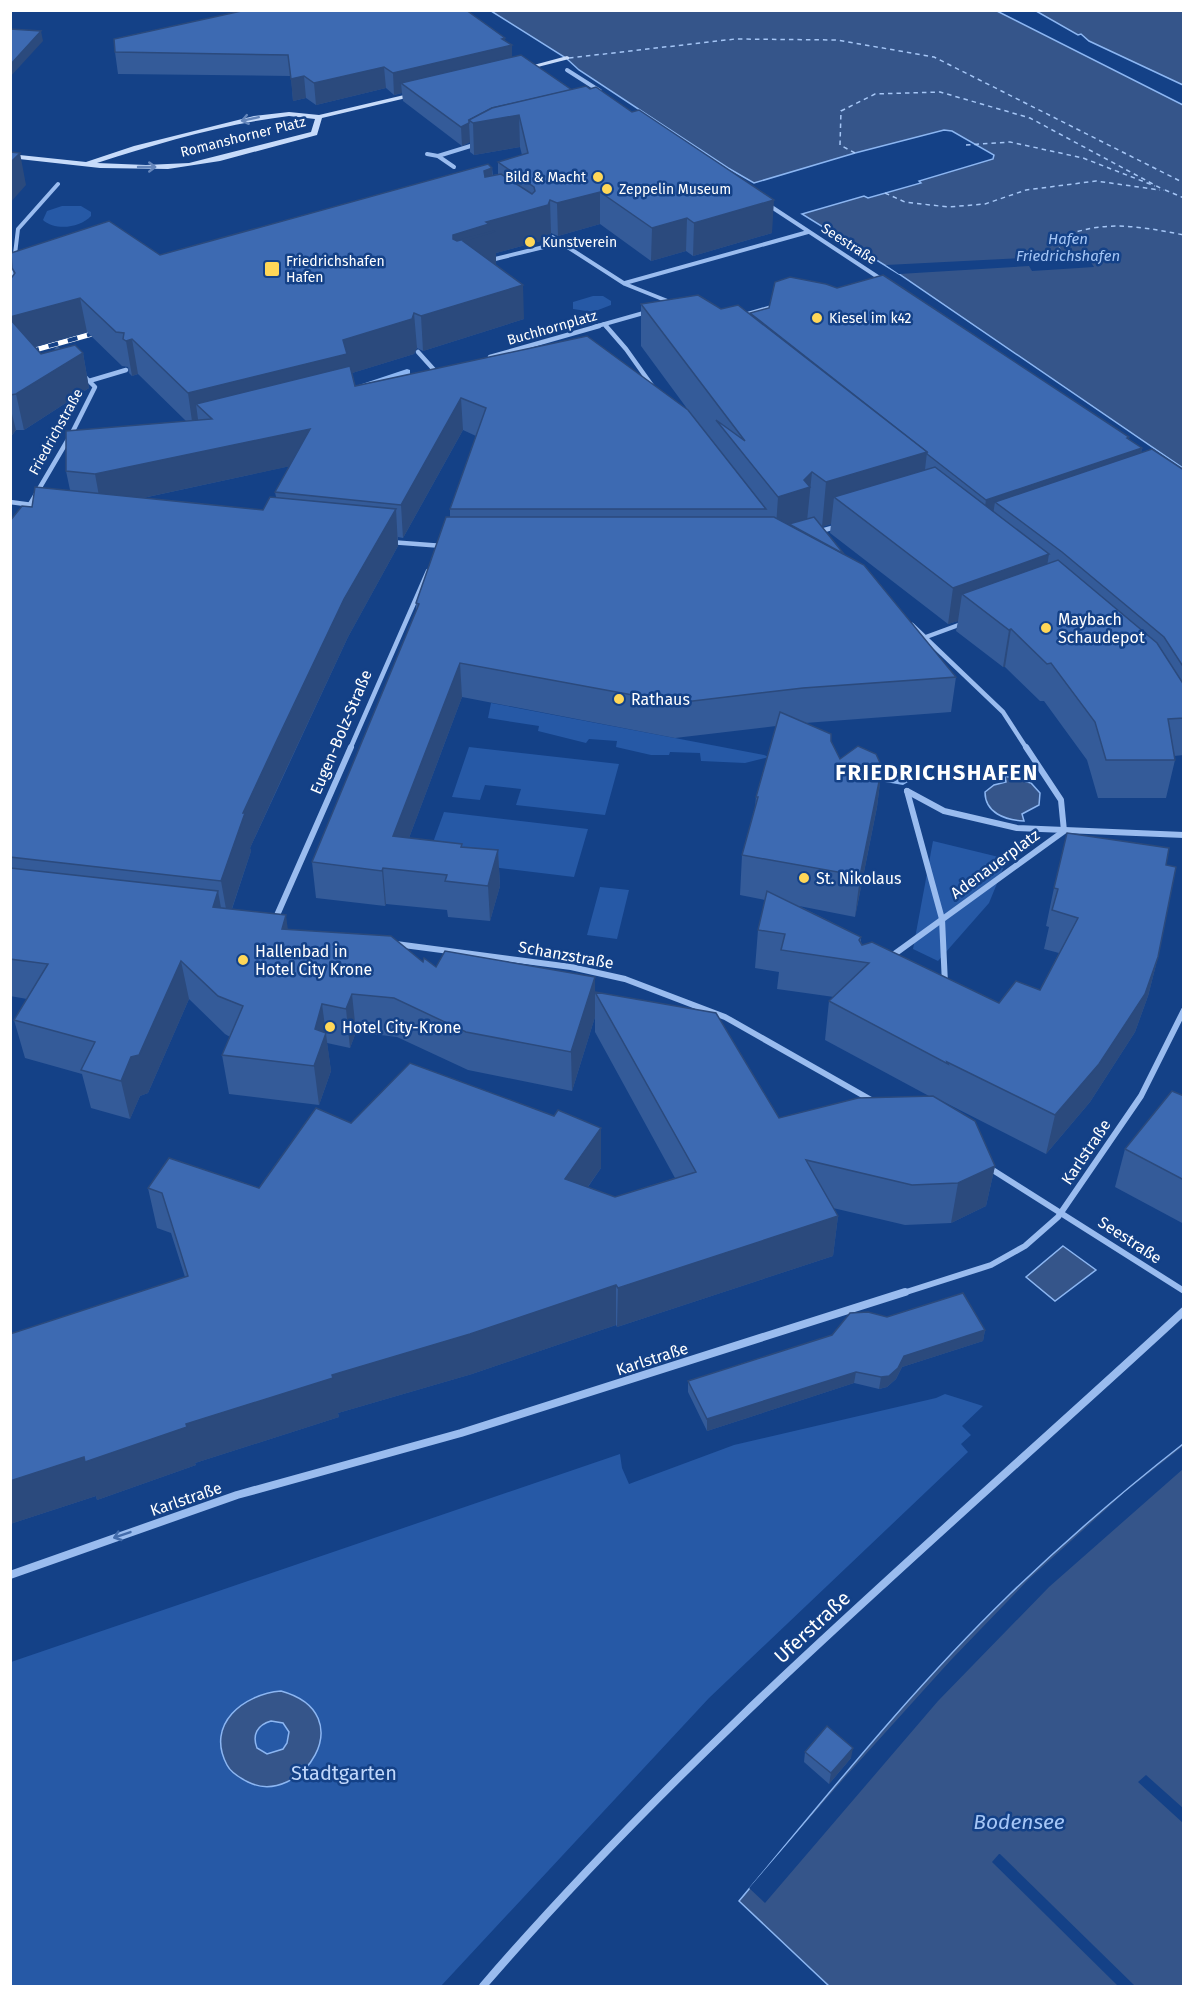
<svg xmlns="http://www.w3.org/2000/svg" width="1194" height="1997" font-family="'Fira Sans',sans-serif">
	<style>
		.green { fill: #2659a6 }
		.water { fill: #35558a; stroke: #8cb6f2; stroke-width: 1.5; fill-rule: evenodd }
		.pier { fill: #144187 }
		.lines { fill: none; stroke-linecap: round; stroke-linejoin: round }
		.stream { fill: #8cb6f2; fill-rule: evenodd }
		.ferry { stroke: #a5c6f6; stroke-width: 1.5; stroke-dasharray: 4.5 4; stroke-linecap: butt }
		.street-tunnel { stroke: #375e99; stroke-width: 4.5; stroke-dasharray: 4.5 2; stroke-linecap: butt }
		.street-far3 { stroke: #9abcef; stroke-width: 4 }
		.street-far2 { stroke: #9abcef; stroke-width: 4.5 }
		.street-far1 { stroke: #9abcef; stroke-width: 6 }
		.street { stroke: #9abcef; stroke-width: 8 }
		.secondary { fill: #c7dbfa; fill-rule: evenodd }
		.rail-casing { stroke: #fff; stroke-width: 5 }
		.rail { stroke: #144187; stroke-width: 4; stroke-dasharray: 10; stroke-linecap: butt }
		.wall { fill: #345b99; fill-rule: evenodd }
		.shaded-wall { fill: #2b4a7d }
		.building { fill: #3d6ab2; stroke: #2b4a7d; stroke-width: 1.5 }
		.oneway { stroke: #6586bb }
		.oneway2 { stroke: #436cab }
		.poi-dot { fill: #ffd758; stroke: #144187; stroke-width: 2 }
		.labels { text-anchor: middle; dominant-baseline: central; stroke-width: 5; stroke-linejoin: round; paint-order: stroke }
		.far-street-label { font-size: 14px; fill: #fff; stroke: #144187 }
		.far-poi-label { font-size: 14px; fill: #fff; stroke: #144187; text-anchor: start }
		.far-water-label { font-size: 15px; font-style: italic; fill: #a5c6f6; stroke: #144187 }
		.poi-label { font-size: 16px; fill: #fff; stroke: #144187; text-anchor: start }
		.street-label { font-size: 16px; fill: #fff; stroke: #144187 }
		.near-street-label { font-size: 20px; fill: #fff; stroke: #144187 }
		.near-park-label { font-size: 20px; fill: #c0d7fb; stroke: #144187 }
		.near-water-label { font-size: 21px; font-style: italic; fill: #a5c6f6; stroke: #144187 }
		.district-label { font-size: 22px; font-weight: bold; letter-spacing: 1.5px; fill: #fff; stroke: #144187 }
	</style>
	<rect width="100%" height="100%" fill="#144187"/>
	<g class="green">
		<path d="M62,206H81L91,212V216C80,228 55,231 43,220L47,211Z"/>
		<polygon points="593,296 603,296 611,301 611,305 593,312 573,309 573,302"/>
		<polygon points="491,703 764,755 769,757 745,763 701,761 700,753 670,752 669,755 651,755 616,747 617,741 589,739 586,743 538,731 539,726 488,718"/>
		<polygon points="469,747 619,764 605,815 516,805 521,789 485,785 480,800 452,797"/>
		<polygon points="444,812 588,829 574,877 427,859"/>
		<polygon points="933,841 1007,859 989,903 938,961 913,949"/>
		<polygon points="600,887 629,890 617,939 587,935"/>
		<polygon points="945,1394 983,1406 962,1426 971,1435 961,1444 968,1452 709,1698 441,1986 11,1986 11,1662 620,1454 622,1468 629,1484 734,1445 936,1398"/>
	</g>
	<g class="water">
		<polygon points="491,11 997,11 1183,105 1183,468 899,274 802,214 864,196 868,198 921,183 919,181 993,159 994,155 952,131 944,130 855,153 754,183 728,168 579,70 566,58"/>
		<polygon points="1036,11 1183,11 1183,85 1089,41 1081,34 1078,35"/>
		<path d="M1005,776L1031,783L1040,793L1039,805L1022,814L1024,821C1005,820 985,813 985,792L994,785L1006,782Z"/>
		<polygon points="1063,1246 1096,1270 1055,1301 1026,1277"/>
		<path d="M1183,1444V1986H829L739,1901C826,1797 911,1690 1009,1595C1064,1542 1123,1491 1183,1444Z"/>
		<path d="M281,1691C364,1714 300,1808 248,1782C240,1778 231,1773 227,1765C205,1724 244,1694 281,1691ZM271,1721L283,1723L289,1732L287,1743L283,1749L267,1754L257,1748C252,1735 257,1725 271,1721Z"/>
	</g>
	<g class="pier">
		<polygon points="1084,251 1094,267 1032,271 1029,266 899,274 886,265 1025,258 1024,254"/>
		<polygon points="1183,1446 1183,1469 1049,1587 938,1701 765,1903 749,1888 846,1776 950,1661 1029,1579 1125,1492"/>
		<polygon points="1146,1775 1183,1808 1183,1823 1138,1782"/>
		<polygon points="999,1854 1000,1854 1135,1986 1118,1986 992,1862"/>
	</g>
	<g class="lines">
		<g class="stream">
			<polygon points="407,369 410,370 410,374 360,389 356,386"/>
			<polygon points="865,773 903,779 908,782 903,785 861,778 860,776 861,774"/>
		</g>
		<g class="ferry">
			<polyline points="569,58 735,39 837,40 934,57 1184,183"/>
			<polyline points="966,145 1010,142 1083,158 1155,186"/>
			<polyline points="855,153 840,145 841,111 875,94 940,92 1030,118 1164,190"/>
			<polyline points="1165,190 1184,198"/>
			<polyline points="885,193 905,202 948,207 985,204 1026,190 1096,181 1160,190"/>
			<path d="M1060,252L1058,239C1101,219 1138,226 1184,235"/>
		</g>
		<polyline class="street-tunnel" points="47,338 59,351"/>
		<g class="street-far3">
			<polyline points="567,70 600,91"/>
			<polyline points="427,154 438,156 454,167"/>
			<polyline points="438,156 477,144"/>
			<polyline points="767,204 884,281"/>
			<polyline points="552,237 625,284 670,302"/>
			<polyline points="491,260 560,243"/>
			<polyline points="14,283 13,271 18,229 58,184"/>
			<polyline points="625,283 808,232"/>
			<polyline points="744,315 775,306"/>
			<polyline points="604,324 607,327"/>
			<polyline points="594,327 647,312"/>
		</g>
		<g class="street-far2">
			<polyline points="606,326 626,349 653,387"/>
			<polyline points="418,352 436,372"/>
			<polyline points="490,357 599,326"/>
			<polyline points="89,381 126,370"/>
			<polyline points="10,502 40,506"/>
			<polyline points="29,506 73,431 95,387 84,376"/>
			<polyline points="817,532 839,526"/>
			<polyline points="390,542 443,546"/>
			<polyline points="912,625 1003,712 1027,749"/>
			<polyline points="926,637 964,623"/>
			<polyline points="350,749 428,571"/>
		</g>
		<g class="street-far1">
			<polyline points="907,791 944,811 1017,828 1184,835"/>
			<polyline points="907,791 942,919 945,984"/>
			<polyline points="274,922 351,747"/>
			<polyline points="396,944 571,967 625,979 725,1017 873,1101"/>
			<polyline points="889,958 1064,831 1061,800 1026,747"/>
			<polyline points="988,1167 1184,1291"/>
			<polyline points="900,1294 991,1265 1025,1246 1058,1217 1141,1096 1184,1010"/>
		</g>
		<g class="street">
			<polyline points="10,1575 237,1495 461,1433 905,1292"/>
			<path d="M483,1986C695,1740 946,1531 1184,1311"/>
		</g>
		<g class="secondary">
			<polygon points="567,56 569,57 569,59 522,71 519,69"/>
			<path d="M417,92L419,93V95L322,118L317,135L220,161L168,169L100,168L10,158V154L86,162L134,146L254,116L289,112L319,115ZM289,116L315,119L311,132L189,163L146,165L97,163C159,143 224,124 289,116Z"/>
		</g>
		<g class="rail-casing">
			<polyline id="rail" points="10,357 106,330"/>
		</g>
		<use href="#rail" class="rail"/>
	</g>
	<g class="wall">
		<path d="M505,41L512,57L772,233L693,256L686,251L651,261L600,224L558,236L551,233L548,239L496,253V264L495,265L524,319L423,351L417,348L414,354L352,373L355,386L691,414L641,346V304L721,309L750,314L1129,437L1128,439L1142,448L1141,453L1184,470V755L1174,756L1175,760L1166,798H1098L1087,760L1044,701H1040L1005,667H1003L956,631L958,621L948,624L830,533L831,524L822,527L844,554L956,677L951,712L805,723L831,741L840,759L882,767L877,807L855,917L799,906L861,937V942L862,945L999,1003L1040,990L1059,953L1044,949L1049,927L1046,926L1054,888L1166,865L1158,957L1148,996L1135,1032L1090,1102L1046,1154L942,1101L995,1166L986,1206L951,1223L905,1225L833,1208L838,1216L833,1256L617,1327L616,1325L472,1374L338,1413L339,1417L195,1463L196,1465L97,1500L96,1496L10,1524V1334L185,1277L171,1233L157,1228L148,1188H259L351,1123L601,1168L588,1187L615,1197L675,1178L595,1032V1017L572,1091L468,1070L397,1037L356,1032L350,1048L327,1043L331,1071L319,1105L229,1094L222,1055L230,1037L225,1034L189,999L148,1093L140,1096L130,1119L91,1108L82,1074L25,1058L14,1020L27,999L10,996V521L32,507L70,490L66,471L186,421L138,374L132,376L129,373L128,367L122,366L87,332L35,347L41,354L83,353L89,388L24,430H16L10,438V276L12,277L14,275L12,268L160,255L492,168L493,175L498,174V162L522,155L520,147L474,155L470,152V142L462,146L403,101L402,93L394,95L386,88L316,105L306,98L293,101L291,76L118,74L115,52ZM463,430L476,436L450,509V517L416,603V612L312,862L316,898L385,906L386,904L447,910L448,917L490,921L500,886L498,850L463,847L409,838L462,697L675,738L776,726L756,797L755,807L742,855L740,895L765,900L758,930L755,968L779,972L777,989L834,997L829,1001L825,1040L929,1096L779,1118L595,992V977L436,967L423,962L288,929L232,909L251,851L250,848L348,637L398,546V537L403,538ZM290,466L275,492L276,497L263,510L143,498Z"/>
		<polygon points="1184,1096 1184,1224 1115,1187 1125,1149"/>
		<polygon points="887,1317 985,1330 983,1341 902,1367 896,1379 887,1387 879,1389 854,1383 707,1431 688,1392 688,1381"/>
		<polygon points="805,1752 851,1758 829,1784 804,1762"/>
	</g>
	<g class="shaded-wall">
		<polygon points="41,31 43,41 10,77 10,65"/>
		<polygon points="505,38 506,47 512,45 512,67 401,83 402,93 394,95 393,73"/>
		<polygon points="384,67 386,88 316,105 314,83"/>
		<polygon points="304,76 306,98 293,101 291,79"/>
		<polygon points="519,115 520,147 474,155 473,123"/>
		<polygon points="469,123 470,142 462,146 461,127"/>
		<polygon points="20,153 26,185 10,203 10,163"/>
		<polygon points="492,168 494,200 486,204 484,171"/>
		<polygon points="600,192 600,224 558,236 557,203"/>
		<polygon points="550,200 551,233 548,239 496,253 496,264 464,274 454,268 453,235 486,222"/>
		<polygon points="774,200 772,233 693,256 694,223"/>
		<polygon points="687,218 686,251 651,261 652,228"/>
		<polygon points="523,285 524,319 423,351 421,316"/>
		<polygon points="80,298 87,332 17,352 10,322 10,317"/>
		<polygon points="414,313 417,348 414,354 349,374 212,419 196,404 199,427 193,428 188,393 343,340"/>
		<polygon points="132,339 138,374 132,376 126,341"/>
		<polygon points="83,353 89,388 24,430 16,394"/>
		<polygon points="461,398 463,430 403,538 401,505"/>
		<polygon points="10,406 16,430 10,438"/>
		<polygon points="310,429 314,461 101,507 95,474"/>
		<polygon points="1129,437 1126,453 1142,448 1135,479 995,502 991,528 981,531 986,500"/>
		<polygon points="927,452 922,496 834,497 831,524 822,527 826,482"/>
		<polygon points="812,472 806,531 775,541 778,497 804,480"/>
		<polygon points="396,509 398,546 348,637 282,778 250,848 251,851 228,920 221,881 243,813 344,599"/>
		<polygon points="1049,554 1043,591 962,594 958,621 948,624 953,588"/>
		<polygon points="1011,629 1005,667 1003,667 1009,630"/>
		<polygon points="460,663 462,697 397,870 393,836"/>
		<polygon points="882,767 877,807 855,917 860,876"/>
		<polygon points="498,850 500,886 490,921 488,886"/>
		<polygon points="383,868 386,904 385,906 382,871"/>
		<polygon points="218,891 225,930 213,907"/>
		<polygon points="286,915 291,954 282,929"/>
		<polygon points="1158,957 1148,996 1135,1032 1090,1102 1046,1154 1055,1115"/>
		<polygon points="181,961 189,999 148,1093 140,1096 130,1119 121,1081 131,1057"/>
		<polygon points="595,977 595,1017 572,1091 571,1052"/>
		<polygon points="352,994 356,1032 350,1048 346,1009"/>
		<polygon points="322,1004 331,1071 319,1105 314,1066 315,1029"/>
		<polygon points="601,1128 601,1168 565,1219 565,1179"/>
		<polygon points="995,1166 986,1206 951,1223 958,1183"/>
		<polygon points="838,1216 833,1256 617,1327 618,1288"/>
		<polygon points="616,1285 616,1325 472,1374 338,1413 339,1417 195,1463 196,1465 97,1500 96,1496 10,1524 10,1481 186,1424 332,1375"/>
		<polygon points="985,1330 983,1341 902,1367 896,1379 887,1387 879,1389 881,1377 904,1356"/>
		<polygon points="856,1372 854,1383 707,1431 707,1419"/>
		<polygon points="853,1748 851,1758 829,1784 831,1773"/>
	</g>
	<g class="building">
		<polygon points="246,10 466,10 505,38 502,39 512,45 393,73 384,67 314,83 304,76 291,79 288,55 115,52 114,39"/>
		<polygon points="10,29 41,31 10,65"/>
		<polygon points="521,55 572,90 492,108 469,120 469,123 461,127 401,83"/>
		<polygon points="586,86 590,89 596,87 632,112 639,110 774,200 694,223 687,218 652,228 600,192 557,203 550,200 548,205 486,222 489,224 453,235 453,239 457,241 495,231 463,241 523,285 421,316 414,313 412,319 343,340 347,354 188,393 132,339 126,341 123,339 124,333 116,332 80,298 10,317 10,276 12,277 15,273 12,268 11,253 109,221 160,255 488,164 492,168 484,171 485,177 501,174 532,194 535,191 534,187 498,162 528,153 519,115 473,123 469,120 492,108"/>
		<polygon points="10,152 20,153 10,163"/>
		<polygon points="883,275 1129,437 1127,438 1142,448 986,500 927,454 927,452 750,313 769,308 775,282 790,277 826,284 837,288"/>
		<polygon points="698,295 721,309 738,305 927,452 826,482 812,472 804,480 810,487 778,497 716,420 745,441 641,304"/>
		<polygon points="10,319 41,354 75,345 83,353 16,394 10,395"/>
		<polygon points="587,336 688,410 766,509 450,509 486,408 461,398 401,505 275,492 310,429 95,474 66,471 66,431 212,419 196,404 350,366 355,386"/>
		<polygon points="1152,449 1184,470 1184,668 1164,637 1062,552 995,502"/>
		<polygon points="935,467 1049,554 953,588 834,497"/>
		<polygon points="35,487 263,510 270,497 396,509 344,599 277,740 243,813 245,813 221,881 10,857 10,521 22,506 32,507"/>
		<polygon points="446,517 774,517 864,565 956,677 803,688 676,703 460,663 393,836 462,844 461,847 498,850 488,886 445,881 447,875 383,868 382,871 312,862 419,604 416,603"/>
		<polygon points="814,517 844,554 789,524"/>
		<polygon points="1058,560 1157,643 1184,685 1184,718 1168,719 1175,760 1106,760 1095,722 1051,663 1047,664 1011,629 1009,630 962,594"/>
		<polygon points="780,712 831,734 831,741 840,759 858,746 876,754 882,767 860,876 742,855 758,797 756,797"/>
		<polygon points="1067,833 1169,848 1166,865 1176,867 1158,957 1145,994 1099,1064 1055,1115 947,1062 948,1064 829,1001 869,963 781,950 785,934 758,930 767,891 861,937 859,940 862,945 872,942 999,1003 1016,981 1040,990 1078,918 1052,910 1058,889 1054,888"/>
		<polygon points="10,868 218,891 213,907 286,915 282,929 391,936 423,962 424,958 436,967 445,951 595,977 571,1052 466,1032 394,998 352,994 346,1009 322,1004 315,1029 326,1033 314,1066 222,1055 243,1006 218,996 181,961 139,1055 131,1057 121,1081 81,1070 95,1042 14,1020 48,964 10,959"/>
		<polygon points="595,992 716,1013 779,1118 858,1098 933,1096 975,1121 995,1166 958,1183 912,1185 806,1160 838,1216 618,1288 616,1285 470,1334 332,1375 333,1378 186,1424 187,1427 85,1462 84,1457 10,1481 10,1334 188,1276 162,1193 148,1188 169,1158 259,1188 316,1108 351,1123 410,1063 554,1116 558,1110 601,1128 565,1179 615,1197 696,1172"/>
		<polygon points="1172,1091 1184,1096 1184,1180 1125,1149"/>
		<polygon points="963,1293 985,1330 904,1356 898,1368 889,1376 881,1377 856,1372 707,1419 688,1381 832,1335 850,1313 868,1312 887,1317"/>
		<polygon points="827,1726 853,1748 831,1773 805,1752"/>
	</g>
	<defs><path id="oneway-shaft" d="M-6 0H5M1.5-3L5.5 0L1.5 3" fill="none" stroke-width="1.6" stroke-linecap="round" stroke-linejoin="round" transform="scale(1.5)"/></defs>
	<g class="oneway">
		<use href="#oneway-shaft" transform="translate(250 119) rotate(168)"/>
		<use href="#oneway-shaft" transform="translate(147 167)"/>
	</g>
	<use class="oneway2" href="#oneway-shaft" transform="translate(122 1535) rotate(161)"/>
	<g class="poi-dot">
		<circle cx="598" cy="177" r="6"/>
		<circle cx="607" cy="189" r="6"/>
		<circle cx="530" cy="242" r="6"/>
		<rect x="264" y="261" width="16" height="16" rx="3"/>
		<circle cx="817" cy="318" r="6"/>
		<circle cx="1046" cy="628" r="6"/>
		<circle cx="619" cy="699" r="6"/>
		<circle cx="804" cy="878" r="6"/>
		<circle cx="243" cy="960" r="6"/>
		<circle cx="330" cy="1027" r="6"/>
	</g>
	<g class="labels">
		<g class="far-street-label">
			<text transform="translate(243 137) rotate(-14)">Romanshorner Platz</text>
			<text transform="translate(849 244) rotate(33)">Seestraße</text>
			<text transform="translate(552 328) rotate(-16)">Buchhornplatz</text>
			<text transform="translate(56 432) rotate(-61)">Friedrichstraße</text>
		</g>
		<g class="far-poi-label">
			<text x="586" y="177" text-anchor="end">Bild &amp; Macht</text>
			<text x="619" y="189">Zeppelin Museum</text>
			<text x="542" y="242">Kunstverein</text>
			<text x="286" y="261">Friedrichshafen<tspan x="286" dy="16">Hafen</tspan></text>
			<text x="829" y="318">Kiesel im k42</text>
		</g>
		<g class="far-water-label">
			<text x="1068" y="239">Hafen<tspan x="1068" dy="17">Friedrichshafen</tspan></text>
		</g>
		<g class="poi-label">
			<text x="1058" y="619">Maybach<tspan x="1058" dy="18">Schaudepot</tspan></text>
			<text x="631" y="699">Rathaus</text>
			<text x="816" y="878">St. Nikolaus</text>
			<text x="255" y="951">Hallenbad in<tspan x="255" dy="18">Hotel City Krone</tspan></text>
			<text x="342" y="1027">Hotel City-Krone</text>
		</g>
		<g class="street-label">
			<text transform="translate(341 732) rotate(-67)">Eugen-Bolz-Straße</text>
			<text transform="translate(995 864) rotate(-36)">Adenauerplatz</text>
			<text transform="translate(566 955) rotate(10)">Schanzstraße</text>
			<text transform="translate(1086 1152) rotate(-56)">Karlstraße</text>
			<text transform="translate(1130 1240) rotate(33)">Seestraße</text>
			<text transform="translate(652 1359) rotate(-18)">Karlstraße</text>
			<text transform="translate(186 1499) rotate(-19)">Karlstraße</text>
		</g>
		<g class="near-street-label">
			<text transform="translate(812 1627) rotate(-43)">Uferstraße</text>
		</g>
		<g class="near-park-label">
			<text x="344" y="1773">Stadtgarten</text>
		</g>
		<g class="near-water-label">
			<text x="1019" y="1822">Bodensee</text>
		</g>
		<g class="district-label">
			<text x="937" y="772">FRIEDRICHSHAFEN</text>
		</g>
	</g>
	<rect width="1194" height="1997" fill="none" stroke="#ffffff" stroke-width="24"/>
</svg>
